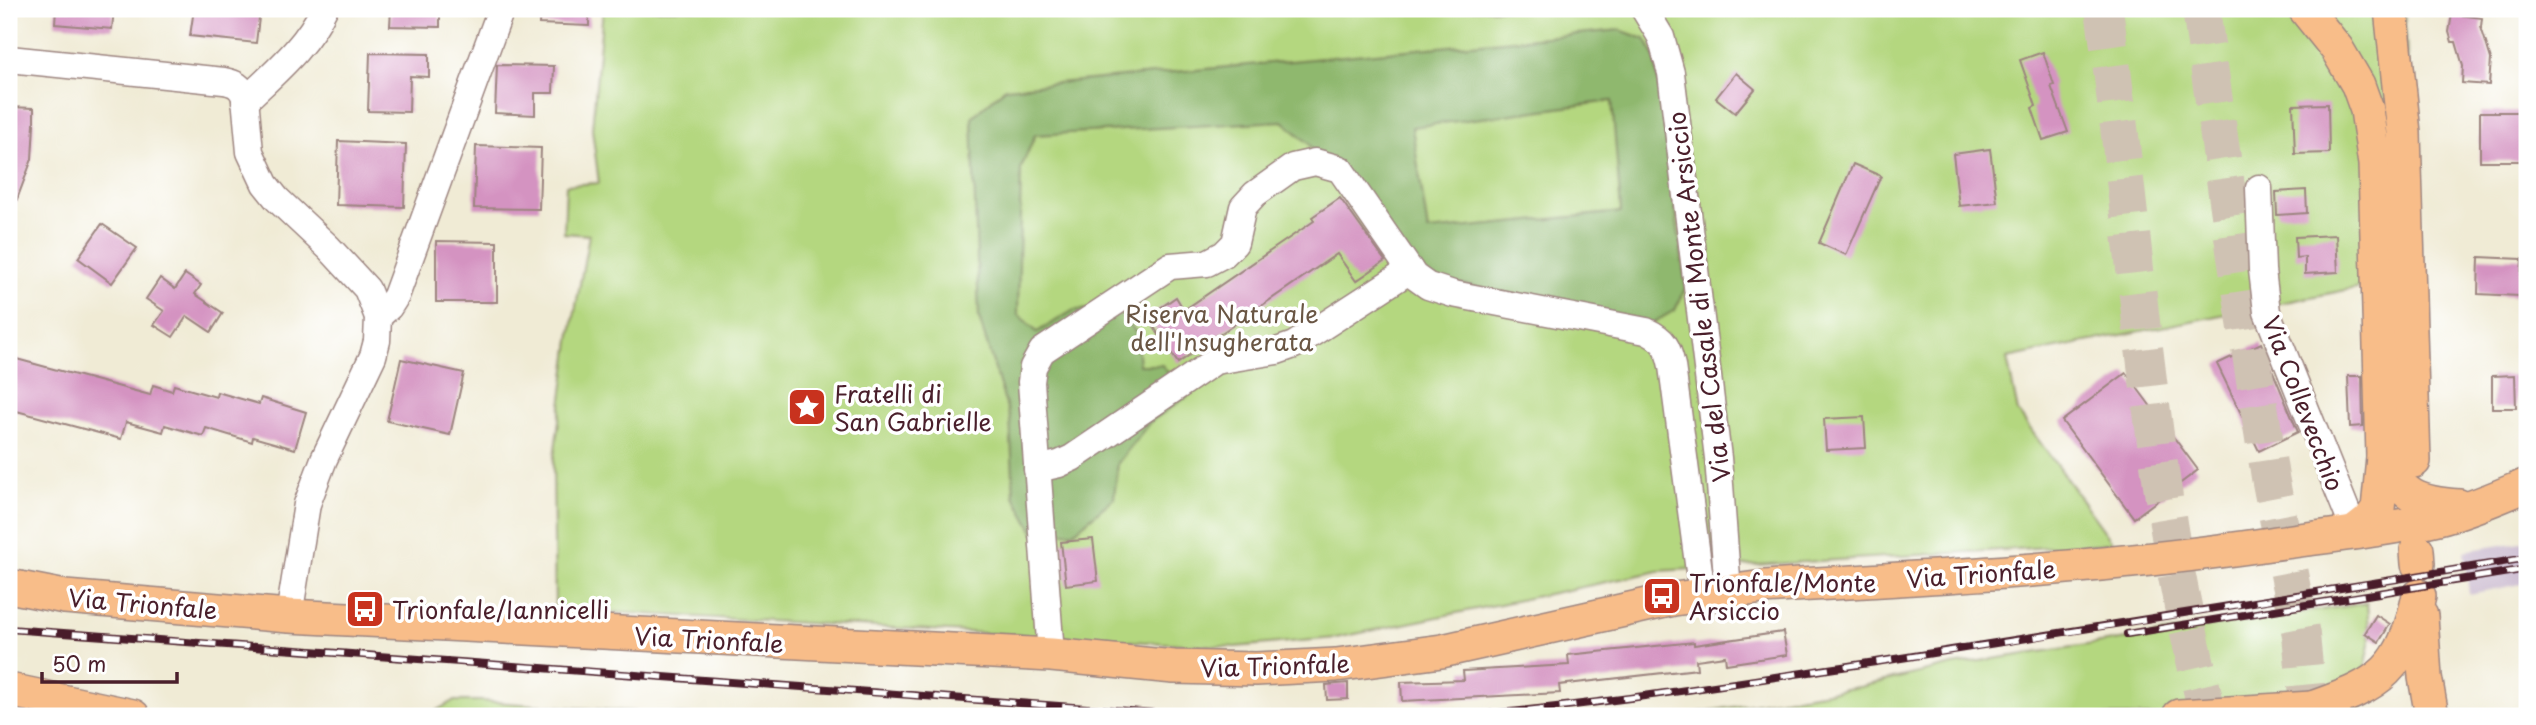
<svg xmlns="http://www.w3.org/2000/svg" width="2536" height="725" font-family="'Playpen Sans',sans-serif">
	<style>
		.industrial { fill: #cdbed2 }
		.green { fill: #b4d77f; stroke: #7f7b55; stroke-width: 2 }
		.forest { fill: #8fb86e; stroke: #6c6c4c; stroke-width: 2; fill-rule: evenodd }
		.building { fill: #d493c1 }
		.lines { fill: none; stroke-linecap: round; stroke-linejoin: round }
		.highway-tunnel { stroke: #cfc2b3; stroke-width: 38; stroke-dasharray: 38 19; stroke-linecap: butt }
		.minor-casing { stroke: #9d8580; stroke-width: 29 }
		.major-casing { stroke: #9d8580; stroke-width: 36 }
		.minor { stroke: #fff; stroke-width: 26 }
		.major { stroke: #f8bd89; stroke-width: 33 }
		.rail-casing { stroke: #4a1f2b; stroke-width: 8 }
		.rail { stroke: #fff; stroke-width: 5; stroke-dasharray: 16; stroke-linecap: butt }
		.labels { text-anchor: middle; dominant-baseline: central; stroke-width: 7; stroke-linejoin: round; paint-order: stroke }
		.street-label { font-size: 24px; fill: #4a1f2b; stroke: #fff }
		.park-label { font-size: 24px; fill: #6a5644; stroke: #fff }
		.poi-label { font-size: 24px; fill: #4a1f2b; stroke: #fff; text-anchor: start }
	</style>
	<rect width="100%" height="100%" fill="#fff"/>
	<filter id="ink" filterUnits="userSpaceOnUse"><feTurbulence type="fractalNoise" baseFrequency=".0143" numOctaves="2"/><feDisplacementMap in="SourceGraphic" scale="14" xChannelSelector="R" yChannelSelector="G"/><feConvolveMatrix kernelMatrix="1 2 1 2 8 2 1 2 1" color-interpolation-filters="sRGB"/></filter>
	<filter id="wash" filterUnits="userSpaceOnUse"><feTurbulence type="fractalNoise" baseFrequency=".00686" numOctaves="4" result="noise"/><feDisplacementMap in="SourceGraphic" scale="28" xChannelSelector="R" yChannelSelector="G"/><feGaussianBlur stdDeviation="1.57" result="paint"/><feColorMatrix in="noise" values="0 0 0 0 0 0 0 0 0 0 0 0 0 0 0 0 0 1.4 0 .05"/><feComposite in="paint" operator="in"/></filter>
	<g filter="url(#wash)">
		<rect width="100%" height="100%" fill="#f0ebd5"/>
		<polygon class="industrial" points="2527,541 2527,583 2469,594 2464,551"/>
		<g class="green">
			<polygon points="603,9 2404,9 2421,275 2007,358 2018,412 2113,543 1659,571 1336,638 1235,647 555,609 553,464 571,333 589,235 564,233 566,185 599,183 592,129"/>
			<polygon points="2367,603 2370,644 2362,683 2361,716 1678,716 1859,687 1953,665"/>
			<polygon points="453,701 480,701 692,716 427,716"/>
		</g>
		<path class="forest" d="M1620,30L1645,39L1655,57L1686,287L1675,310L1649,325L1424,276L1368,223L1308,143L1283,121L1035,135L1021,168L1018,314L1037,332L1074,310L1115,309L1136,332L1139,365H1162L1188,396L1150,422L1118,463L1114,498L1074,532L1035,534L1014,496L1010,418L979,318L972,117L1005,88ZM1612,101L1621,212L1428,231L1412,127Z"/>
		<g id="blocks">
			<g class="building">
				<polygon points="56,9 114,9 112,29 55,24"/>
				<polygon points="194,9 260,9 256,43 190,36"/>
				<polygon points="391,9 440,9 440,27 390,26"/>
				<polygon points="540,9 589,9 589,26 539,24"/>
				<polygon points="2452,14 2482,18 2481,27 2491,59 2489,85 2462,83 2463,66 2456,42 2452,42 2449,32"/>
				<polygon points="2043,52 2054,85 2051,86 2068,132 2043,140 2032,108 2036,106 2020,60"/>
				<polygon points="370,53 429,54 429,77 410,76 409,112 368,111"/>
				<polygon points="497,65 554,66 553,93 535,93 535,115 495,113"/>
				<polygon points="1736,73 1755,89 1735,113 1716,98"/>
				<polygon points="2328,104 2329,153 2295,154 2293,105"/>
				<polygon points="9,107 34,108 34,124 32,159 10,218"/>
				<polygon points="2480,112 2522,112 2523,161 2480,161"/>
				<polygon points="338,141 406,144 404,207 336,205"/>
				<polygon points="476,146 541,148 539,209 474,208"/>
				<polygon points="1990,149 1997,202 1959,206 1953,154"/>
				<polygon points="1853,164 1881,176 1846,255 1819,243"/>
				<polygon points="2306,190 2307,213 2277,215 2276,192"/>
				<polygon points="1340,198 1385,261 1356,281 1337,254 1178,363 1147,317 1176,297 1184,310 1314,221 1312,217"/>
				<polygon points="102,224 137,248 112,283 78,258"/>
				<polygon points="2336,235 2338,272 2305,274 2305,257 2296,258 2295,237"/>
				<polygon points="436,241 497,242 497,302 436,302"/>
				<polygon points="2479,257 2522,259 2520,296 2478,294"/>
				<polygon points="185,274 201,285 195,294 223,313 211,332 187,316 173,337 154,325 164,311 146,299 160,278 175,289"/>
				<polygon points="2261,343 2298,432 2259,451 2217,364"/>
				<polygon points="9,357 150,395 153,385 172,391 174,385 216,397 217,392 259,404 261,398 306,412 295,449 253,437 252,442 206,428 203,436 165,425 163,432 126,422 121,439 9,409"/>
				<polygon points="401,359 464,373 450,435 387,421"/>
				<polygon points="2126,373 2198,470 2134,518 2062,421"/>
				<polygon points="2515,375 2516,408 2492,408 2492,376"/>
				<polygon points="2348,376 2362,376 2363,426 2350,427"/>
				<polygon points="1864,417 1866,448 1826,450 1824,419"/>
				<polygon points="1093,539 1098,581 1066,585 1061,542"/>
				<polygon points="2376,615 2390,624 2379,642 2365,633"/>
				<polygon points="1783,632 1787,655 1726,664 1725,656 1696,660 1697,669 1559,685 1560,693 1402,701 1401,682 1464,680 1463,671 1569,665 1568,655 1694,642 1694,645"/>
				<polygon points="1348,683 1348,699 1327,700 1326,685"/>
			</g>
		</g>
	</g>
	<g filter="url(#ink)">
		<use href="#blocks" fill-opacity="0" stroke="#9d8580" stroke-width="2"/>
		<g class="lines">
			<g class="highway-tunnel">
				<path d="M2104,9C2130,196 2143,385 2176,571C2185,620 2197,668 2208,716"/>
				<polyline points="2201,9 2236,257 2270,477 2301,635 2309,716"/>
			</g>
			<g class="minor-casing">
				<g id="minor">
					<polyline points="1644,9 1661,37 1671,73 1718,458 1728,591"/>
					<path d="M9,59L224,81C235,83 241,86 245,97L250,152L265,184L277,199L329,248L367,289L378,317L377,341L373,356L324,459L307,504L289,616"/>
					<path d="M245,101C275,72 306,47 324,9"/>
					<polyline points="2259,188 2262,270 2267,312 2355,532"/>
					<polyline points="378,317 389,307 396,296 501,9"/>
					<polyline points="1037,469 1059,464 1072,458 1215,361 1277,351 1294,345 1410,270"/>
					<path d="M1051,655L1031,382L1033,367L1042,351L1170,266L1207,263L1224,254L1235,243L1243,207L1255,194L1293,167L1315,162L1340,169L1414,276L1428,286L1453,294L1646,331C1664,339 1668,347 1672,366L1702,594"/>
				</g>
			</g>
			<g class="major-casing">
				<g id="major">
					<polyline points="2305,9 2337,49 2358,85 2367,110 2375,164 2383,457 2378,509 2369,521 2355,532"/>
					<polyline points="2391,9 2404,133 2414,461"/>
					<path d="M2383,457C2401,497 2417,503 2459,506"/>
					<polyline points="2417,550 2418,564"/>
					<path d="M9,586L65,597L289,616L1051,655L1174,667L1256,669L1336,665L1442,651L1674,599L1764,587C1933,577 2102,569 2270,544C2326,536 2383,531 2438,518C2469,510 2498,497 2527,485"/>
					<polyline points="2421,616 2425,677 2432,716"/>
					<polyline points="9,690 133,716"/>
					<path d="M2312,708C2383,683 2402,671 2419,596"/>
					<polyline points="2179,716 2312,708 2334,714"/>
				</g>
			</g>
			<use href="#minor" class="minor"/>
			<use href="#major" class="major"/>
			<g class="rail-casing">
				<g id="rail">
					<polyline points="9,629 1196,716"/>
					<polyline points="2127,634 2527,569"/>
					<path d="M1464,716C1602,705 1739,682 1876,662C2093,629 2310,593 2527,558"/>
				</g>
			</g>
			<use href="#rail" class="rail"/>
		</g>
	</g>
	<defs>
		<g id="sight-square" transform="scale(2.0125)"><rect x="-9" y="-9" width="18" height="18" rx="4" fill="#c8321e" stroke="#fff"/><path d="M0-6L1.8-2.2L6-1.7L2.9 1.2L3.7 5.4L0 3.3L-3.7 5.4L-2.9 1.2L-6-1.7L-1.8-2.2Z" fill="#fff"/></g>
		<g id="bus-square" transform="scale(2.0125)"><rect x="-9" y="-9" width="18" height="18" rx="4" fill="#c8321e" stroke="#fff"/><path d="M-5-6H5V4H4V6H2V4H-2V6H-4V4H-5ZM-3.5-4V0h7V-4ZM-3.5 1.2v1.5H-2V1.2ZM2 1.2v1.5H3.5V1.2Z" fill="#fff"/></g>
	</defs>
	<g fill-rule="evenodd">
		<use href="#sight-square" x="807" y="407"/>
		<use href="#bus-square" x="1662" y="596"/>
		<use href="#bus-square" x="365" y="609"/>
	</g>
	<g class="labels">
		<g class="street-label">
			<text transform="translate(1698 297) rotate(-97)">Via del Casale di Monte Arsiccio</text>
			<text transform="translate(2304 403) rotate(69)">Via Collevecchio</text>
			<text transform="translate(1981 573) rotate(-4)">Via Trionfale</text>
			<text transform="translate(143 603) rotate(5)">Via Trionfale</text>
			<text transform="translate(709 639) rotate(3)">Via Trionfale</text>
			<text transform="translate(1275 665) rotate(-2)">Via Trionfale</text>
		</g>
		<g class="park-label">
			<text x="1222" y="313">Riserva Naturale<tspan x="1222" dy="28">dell'Insugherata</tspan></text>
		</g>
		<g class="poi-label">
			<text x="834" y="393">Fratelli di<tspan x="834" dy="28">San Gabrielle</tspan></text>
			<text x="1689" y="582">Trionfale/Monte<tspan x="1689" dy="28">Arsiccio</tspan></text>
			<text x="392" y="609">Trionfale/Iannicelli</text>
		</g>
	</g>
	<rect width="2536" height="725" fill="none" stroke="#fff" stroke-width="35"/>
	<path d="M42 672v10h135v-10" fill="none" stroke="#4a1f2b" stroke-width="3.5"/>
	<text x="52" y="672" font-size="21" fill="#4a1f2b" stroke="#ffffff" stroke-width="5" paint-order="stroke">50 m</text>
</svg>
